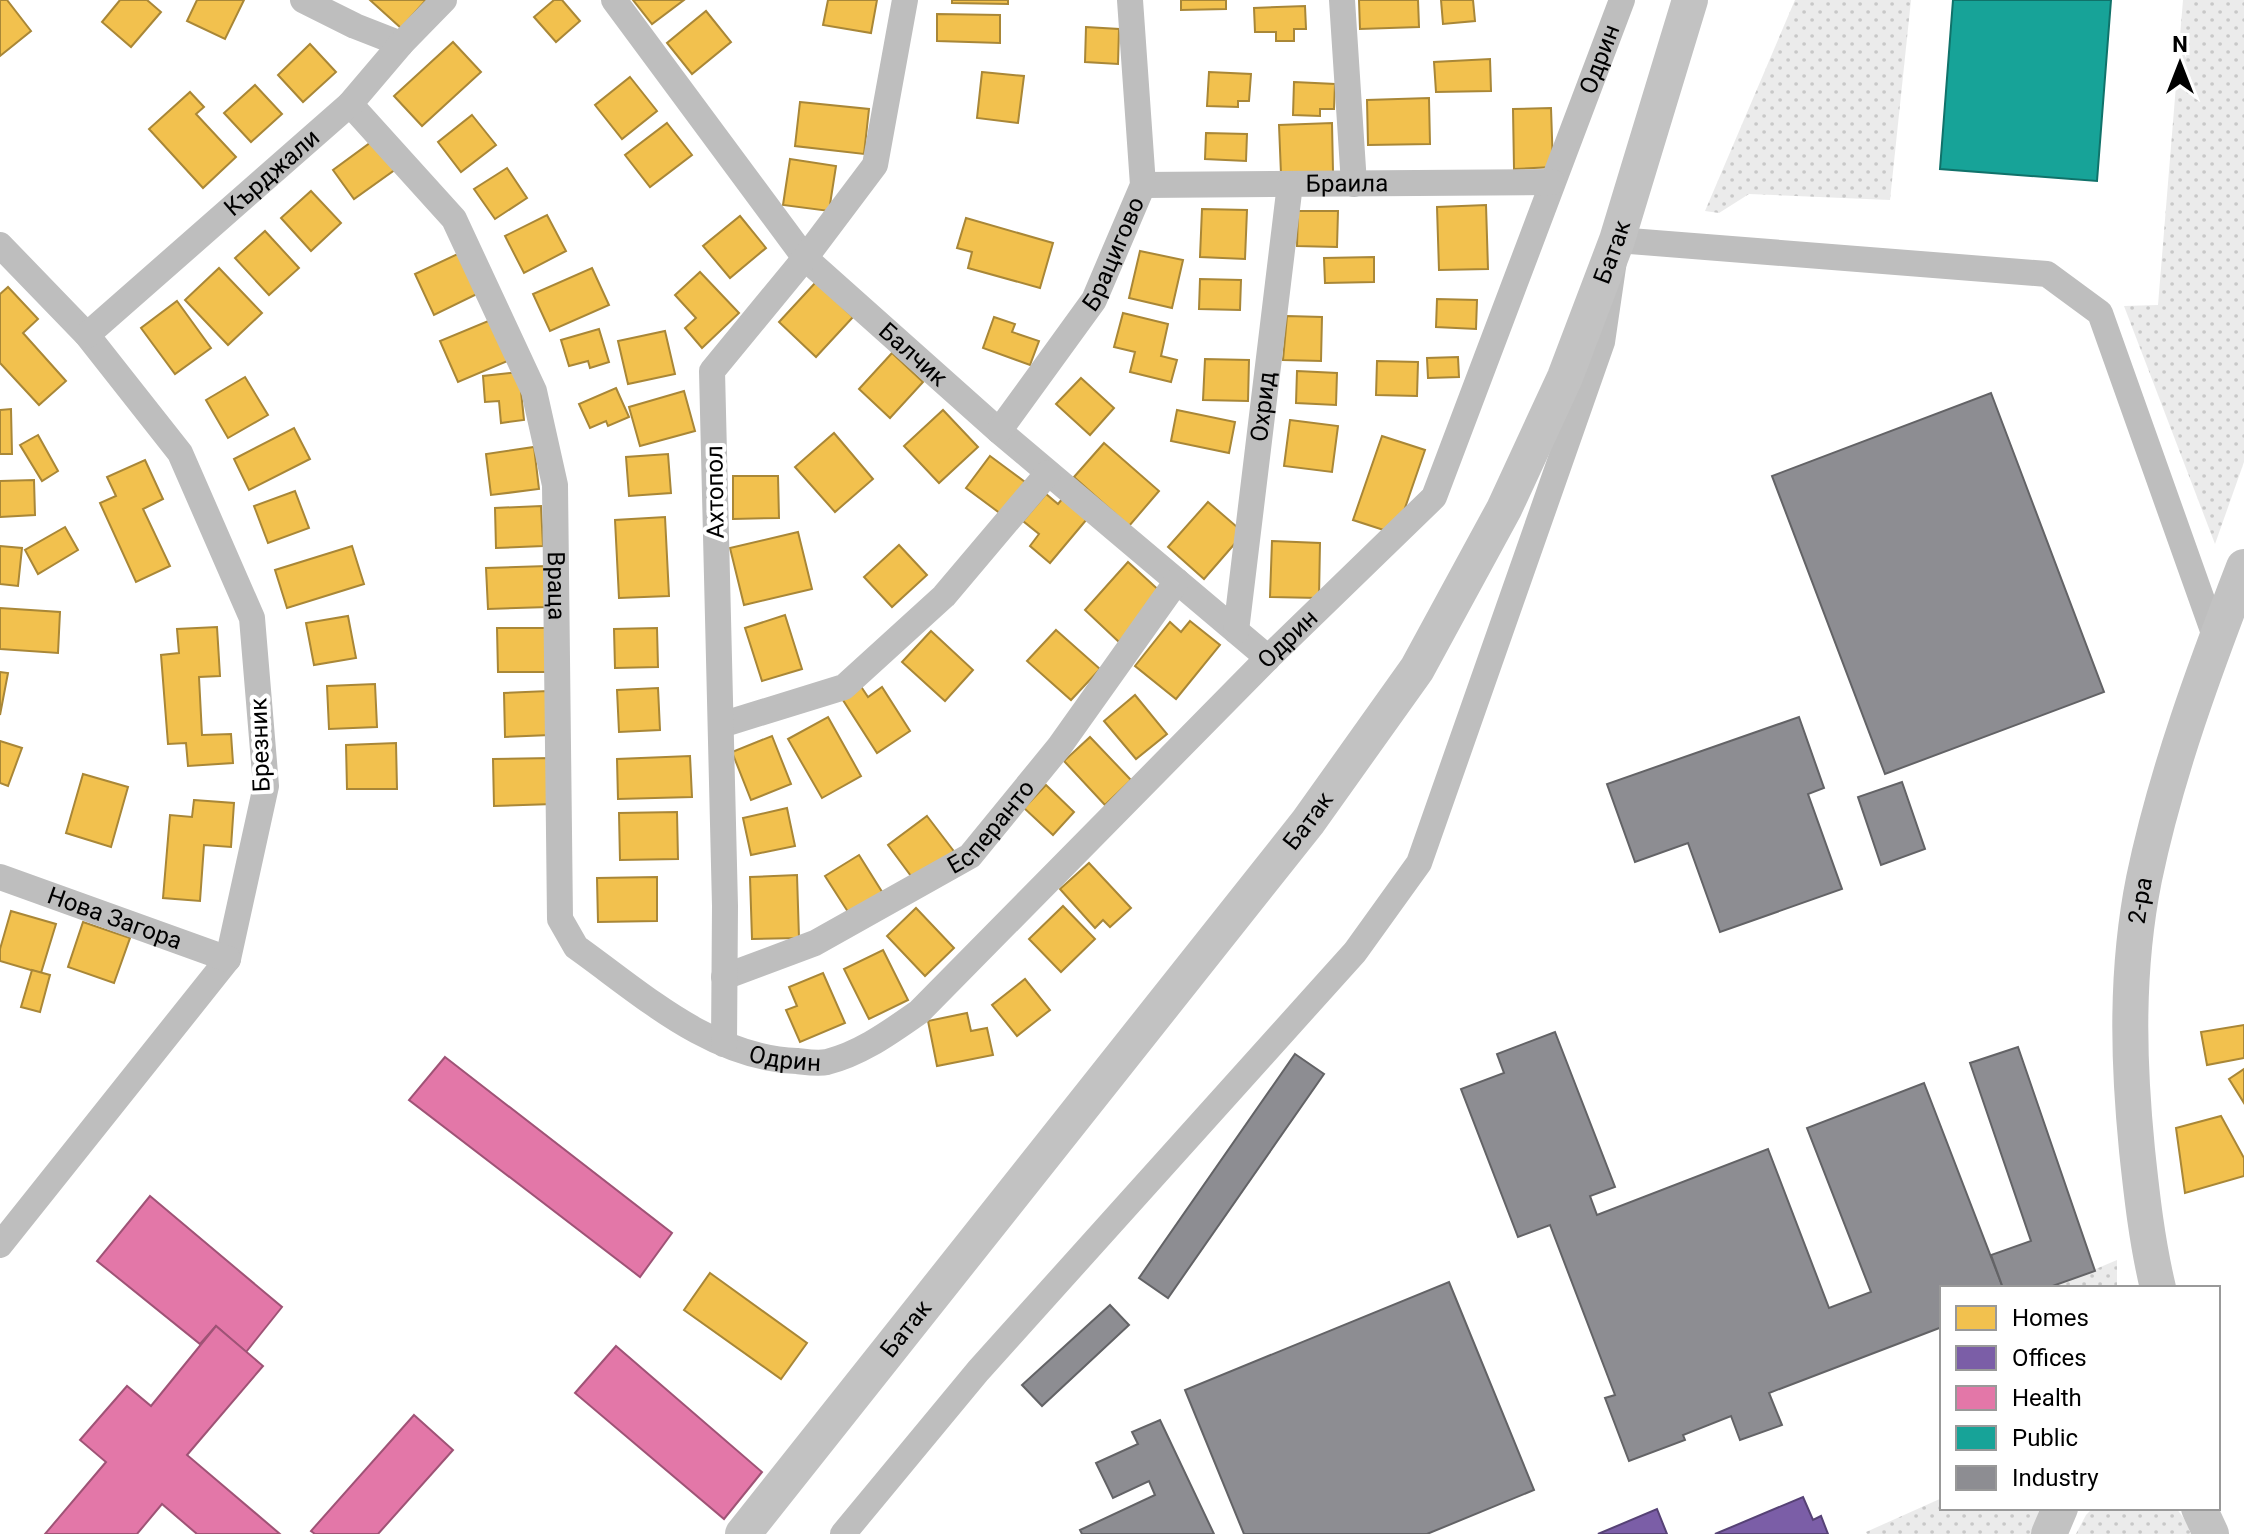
<svg xmlns="http://www.w3.org/2000/svg" width="2244" height="1534" font-family="Roboto,sans-serif">
	<style>
		.grass { fill: url(#grass-dots) }
		.homes { fill: #f2c14e; stroke: #a98737; stroke-width: 2 }
		.offices { fill: #7b5ea7; stroke: #564275; stroke-width: 2 }
		.health { fill: #e377a8; stroke: #9f5376; stroke-width: 2 }
		.public { fill: #17a398; stroke: #10726a; stroke-width: 2 }
		.industry { fill: #8d8d92; stroke: #636366; stroke-width: 2 }
		.lines { fill: none; stroke-linecap: round; stroke-linejoin: round }
		.street { stroke: #bebebe; stroke-width: 26 }
		.secondary { stroke: #c2c2c2; stroke-width: 36 }
		.labels { text-anchor: middle; dominant-baseline: central; stroke-width: 8; stroke-linejoin: round; paint-order: stroke }
		.street-label { font-size: 24px; fill: #000; stroke: #fff }
	</style>
	<defs>
		<pattern id="grass-dots" width="8" height="8" patternUnits="userSpaceOnUse" patternTransform="scale(2)"><rect width="8" height="8" fill="#ebebeb"/><path d="M2 2h.1M6 6h.1" fill="none" stroke="#c8c8c8" stroke-width="1.8" stroke-linecap="round"/></pattern>
	</defs>
	<rect width="100%" height="100%" fill="#fff"/>
	<g class="grass">
		<polygon points="1795,0 1911,0 1890,200 1749,194 1719,213 1705,211"/>
		<polygon points="2183,0 2244,0 2244,462 2215,544 2124,306 2158,305"/>
		<polygon points="2117,1260 2117,1288 2051,1288"/>
		<polygon points="1942,1498 1942,1508 2040,1508 2032,1534 1867,1534 1866,1532"/>
		<polygon points="2093,1508 2176,1508 2186,1521 2191,1534 2076,1534 2086,1515"/>
	</g>
	<g class="homes">
		<polygon points="0,0 7,0 31,31 0,56"/>
		<polygon points="120,0 147,0 161,12 131,47 102,22"/>
		<polygon points="197,0 244,0 225,39 187,21"/>
		<polygon points="370,0 426,0 401,28"/>
		<polygon points="554,0 562,0 580,21 556,42 534,17"/>
		<polygon points="633,0 684,0 652,24"/>
		<polygon points="828,0 877,0 871,33 823,25"/>
		<polygon points="952,0 1008,0 1008,4 952,3"/>
		<polygon points="1181,0 1226,0 1226,9 1181,10"/>
		<polygon points="1359,0 1418,0 1419,27 1360,29"/>
		<polygon points="1441,0 1473,0 1475,21 1443,24"/>
		<polygon points="1305,6 1306,29 1294,29 1294,41 1276,41 1276,32 1255,32 1254,8"/>
		<polygon points="706,11 731,42 692,74 667,43"/>
		<polygon points="937,14 1000,15 1000,43 937,41"/>
		<polygon points="1086,27 1119,29 1118,64 1085,62"/>
		<polygon points="453,42 481,72 422,126 394,96"/>
		<polygon points="310,44 336,72 303,102 278,75"/>
		<polygon points="1490,59 1491,91 1436,92 1434,62"/>
		<polygon points="982,72 1024,76 1018,123 977,118"/>
		<polygon points="1209,72 1251,74 1249,101 1238,101 1238,107 1207,106"/>
		<polygon points="630,77 657,111 622,139 595,105"/>
		<polygon points="1294,82 1335,84 1334,109 1320,109 1320,116 1293,115"/>
		<polygon points="255,85 282,114 251,142 224,113"/>
		<polygon points="190,92 204,107 196,114 236,157 203,188 149,129"/>
		<polygon points="1429,98 1430,144 1368,145 1367,100"/>
		<polygon points="800,102 869,109 864,154 795,146"/>
		<polygon points="1551,108 1553,167 1514,169 1513,109"/>
		<polygon points="472,115 496,145 461,172 438,142"/>
		<polygon points="667,123 692,155 650,187 625,155"/>
		<polygon points="1332,123 1333,172 1281,174 1279,125"/>
		<polygon points="1206,133 1247,134 1246,161 1205,159"/>
		<polygon points="374,140 396,169 354,199 333,170"/>
		<polygon points="790,159 836,166 829,211 783,205"/>
		<polygon points="507,168 527,198 495,219 474,189"/>
		<polygon points="311,191 341,223 311,251 281,218"/>
		<polygon points="1486,205 1488,269 1439,270 1437,207"/>
		<polygon points="1202,209 1247,210 1245,259 1200,257"/>
		<polygon points="1298,211 1338,211 1337,247 1297,246"/>
		<polygon points="547,215 566,251 524,273 505,236"/>
		<polygon points="740,216 766,248 730,278 703,246"/>
		<polygon points="966,218 1053,243 1040,288 968,268 972,252 957,248"/>
		<polygon points="265,231 299,268 269,295 235,258"/>
		<polygon points="1140,251 1183,260 1172,308 1129,298"/>
		<polygon points="462,252 481,292 434,315 415,274"/>
		<polygon points="1374,257 1374,282 1325,283 1324,258"/>
		<polygon points="219,268 262,313 228,345 185,300"/>
		<polygon points="592,268 609,305 550,331 533,294"/>
		<polygon points="700,272 739,313 702,348 685,328 696,318 675,295"/>
		<polygon points="1200,279 1241,280 1240,310 1199,309"/>
		<polygon points="816,282 853,317 816,357 779,322"/>
		<polygon points="8,287 38,319 23,333 66,381 39,405 0,363 0,294"/>
		<polygon points="1437,299 1477,300 1476,329 1436,327"/>
		<polygon points="177,301 211,348 175,374 141,328"/>
		<polygon points="1123,313 1168,324 1161,356 1177,360 1171,382 1130,372 1135,352 1114,347"/>
		<polygon points="1287,316 1322,317 1321,361 1283,360"/>
		<polygon points="994,317 1015,324 1012,332 1039,341 1030,365 983,348"/>
		<polygon points="493,319 510,360 458,382 440,341"/>
		<polygon points="599,329 609,362 590,368 588,361 569,366 561,340"/>
		<polygon points="665,331 675,374 628,384 618,341"/>
		<polygon points="892,353 923,382 890,418 859,389"/>
		<polygon points="1458,357 1459,377 1428,378 1427,358"/>
		<polygon points="1205,359 1249,360 1248,401 1203,400"/>
		<polygon points="1377,361 1418,362 1417,396 1376,395"/>
		<polygon points="1297,371 1337,373 1336,405 1296,403"/>
		<polygon points="519,372 524,420 501,423 499,401 485,402 483,376"/>
		<polygon points="245,377 268,415 228,438 206,400"/>
		<polygon points="1081,378 1114,408 1090,435 1056,404"/>
		<polygon points="616,388 629,417 608,426 606,421 590,428 579,404"/>
		<polygon points="684,391 695,431 640,446 629,407"/>
		<polygon points="11,409 12,454 0,454 0,410"/>
		<polygon points="943,410 978,447 939,483 904,446"/>
		<polygon points="1177,410 1235,422 1229,453 1171,441"/>
		<polygon points="1290,420 1338,426 1332,472 1284,466"/>
		<polygon points="294,428 310,459 249,490 234,459"/>
		<polygon points="834,433 873,479 835,512 795,467"/>
		<polygon points="38,435 58,471 42,481 20,445"/>
		<polygon points="1382,436 1425,450 1396,534 1353,520"/>
		<polygon points="1104,443 1159,491 1129,526 1074,477"/>
		<polygon points="534,447 539,489 491,495 486,454"/>
		<polygon points="668,454 671,493 629,496 626,457"/>
		<polygon points="990,456 1025,482 1001,514 966,488"/>
		<polygon points="145,460 163,499 143,509 170,566 136,582 100,503 116,496 107,477"/>
		<polygon points="733,476 778,476 779,518 733,519"/>
		<polygon points="34,480 35,515 0,517 0,481"/>
		<polygon points="295,491 309,528 268,543 254,506"/>
		<polygon points="1068,492 1092,513 1050,563 1030,546 1039,534 1023,521 1046,494 1058,504"/>
		<polygon points="1208,502 1244,533 1204,579 1168,547"/>
		<polygon points="541,506 543,546 496,548 495,508"/>
		<polygon points="665,517 669,596 619,598 615,520"/>
		<polygon points="65,527 78,550 38,574 25,550"/>
		<polygon points="798,532 812,589 744,605 730,548"/>
		<polygon points="1272,541 1320,543 1319,598 1270,597"/>
		<polygon points="899,545 927,575 892,607 864,577"/>
		<polygon points="0,546 22,548 18,586 0,584"/>
		<polygon points="352,546 364,584 287,608 275,570"/>
		<polygon points="1128,562 1163,594 1119,642 1085,610"/>
		<polygon points="547,566 548,607 488,609 486,568"/>
		<polygon points="0,608 60,612 58,653 0,649"/>
		<polygon points="785,615 802,669 762,681 745,628"/>
		<polygon points="348,616 356,658 314,665 306,623"/>
		<polygon points="1190,621 1220,645 1176,699 1135,666 1170,622 1181,632"/>
		<polygon points="217,627 220,676 199,677 202,735 231,734 233,763 188,766 186,743 168,744 161,655 179,653 177,629"/>
		<polygon points="497,628 548,628 549,672 498,672"/>
		<polygon points="657,628 658,667 615,668 614,629"/>
		<polygon points="1056,630 1100,669 1071,700 1027,661"/>
		<polygon points="931,631 973,670 945,701 902,662"/>
		<polygon points="0,672 8,673 0,715"/>
		<polygon points="375,684 377,727 329,729 327,686"/>
		<polygon points="860,685 868,697 882,687 910,731 877,753 841,697"/>
		<polygon points="658,688 660,730 619,732 617,690"/>
		<polygon points="548,691 550,735 505,737 504,693"/>
		<polygon points="1135,695 1167,734 1136,759 1104,721"/>
		<polygon points="828,717 861,776 822,798 788,739"/>
		<polygon points="772,736 791,784 751,800 732,752"/>
		<polygon points="1090,737 1131,780 1105,805 1064,761"/>
		<polygon points="0,741 22,748 8,786 0,783"/>
		<polygon points="396,743 397,789 347,789 346,745"/>
		<polygon points="690,756 692,797 618,799 617,759"/>
		<polygon points="552,758 553,804 494,806 493,759"/>
		<polygon points="83,774 128,787 111,847 66,833"/>
		<polygon points="1046,785 1074,812 1053,835 1024,808"/>
		<polygon points="194,800 234,803 231,847 204,845 200,901 163,898 170,815 192,817"/>
		<polygon points="787,808 795,846 751,855 743,818"/>
		<polygon points="677,812 678,859 620,860 619,813"/>
		<polygon points="927,816 956,854 917,884 888,845"/>
		<polygon points="859,855 884,895 850,915 825,876"/>
		<polygon points="1089,863 1131,908 1110,927 1103,920 1095,928 1060,889"/>
		<polygon points="797,875 799,938 752,939 750,877"/>
		<polygon points="657,877 657,921 598,922 597,878"/>
		<polygon points="1063,906 1095,939 1061,972 1029,939"/>
		<polygon points="916,908 954,948 925,976 887,936"/>
		<polygon points="11,911 56,924 41,973 0,961 0,949"/>
		<polygon points="83,922 130,938 114,983 68,967"/>
		<polygon points="883,950 908,1000 869,1019 844,969"/>
		<polygon points="32,970 50,975 40,1012 21,1007"/>
		<polygon points="823,973 845,1023 800,1042 786,1010 797,1006 789,987"/>
		<polygon points="1025,979 1050,1010 1017,1036 992,1005"/>
		<polygon points="967,1013 971,1031 987,1028 993,1055 937,1066 928,1021"/>
		<polygon points="2244,1025 2244,1058 2207,1065 2201,1032"/>
		<polygon points="2244,1069 2244,1103 2229,1079"/>
		<polygon points="2221,1116 2244,1158 2244,1176 2185,1193 2176,1128"/>
		<polygon points="710,1273 807,1343 781,1379 684,1310"/>
	</g>
	<g class="offices">
		<polygon points="1803,1497 1813,1520 1821,1516 1828,1534 1715,1534"/>
		<polygon points="1657,1509 1667,1534 1598,1534"/>
	</g>
	<g class="health">
		<polygon points="445,1057 672,1233 640,1277 409,1100"/>
		<polygon points="150,1196 282,1307 246,1352 216,1326 200,1344 97,1261"/>
		<polygon points="216,1326 263,1366 187,1455 280,1534 197,1534 162,1504 137,1534 45,1534 106,1462 80,1440 127,1386 151,1406"/>
		<polygon points="616,1346 762,1472 724,1519 575,1393"/>
		<polygon points="414,1415 453,1450 378,1534 315,1534 311,1531"/>
	</g>
	<polygon class="public" points="1953,0 2111,0 2097,181 1940,169"/>
	<g class="industry">
		<polygon points="1991,393 2104,692 1885,774 1772,476"/>
		<polygon points="1799,717 1824,788 1808,794 1842,889 1720,932 1688,843 1635,862 1607,784"/>
		<polygon points="1902,782 1925,849 1881,865 1858,797"/>
		<polygon points="1555,1032 1615,1187 1590,1196 1597,1215 1768,1149 1829,1308 1871,1292 1807,1128 1924,1083 2003,1288 1942,1288 1942,1327 1769,1393 1782,1425 1740,1440 1731,1416 1683,1435 1685,1440 1629,1461 1605,1398 1615,1395 1550,1225 1518,1237 1461,1089 1504,1073 1497,1054"/>
		<polygon points="2018,1047 2095,1271 2047,1288 2003,1288 1991,1255 2031,1241 1970,1063"/>
		<polygon points="1295,1054 1324,1074 1168,1298 1139,1278"/>
		<polygon points="1449,1282 1534,1490 1427,1534 1244,1534 1185,1390"/>
		<polygon points="1110,1305 1129,1325 1042,1406 1022,1385"/>
		<polygon points="1160,1420 1214,1534 1082,1534 1080,1530 1155,1495 1149,1481 1113,1498 1096,1463 1138,1444 1132,1432"/>
	</g>
	<g class="lines">
		<g class="street">
			<polyline points="303,0 355,26 401,44"/>
			<path id="s1" d="M614,0L805,258L999,431L1268,658"/>
			<polyline points="1342,0 1354,184"/>
			<path id="s2" d="M350,104L454,219L534,391L555,485L560,919L576,947C642,994 711,1058 797,1061C806,1062 818,1064 827,1062C862,1053 890,1032 919,1012L1268,658L1434,497L1622,0"/>
			<path id="s3" d="M1143,185L1552,182"/>
			<polyline points="0,245 87,335 180,453 252,618 266,786 228,959 0,1245"/>
			<path id="s4" d="M87,335L350,104L401,44L444,0"/>
			<path id="s5" d="M999,431L1094,300L1143,185L1130,0"/>
			<path id="s6" d="M1236,631L1290,184"/>
			<polyline points="721,725 844,687 944,596 1048,473"/>
			<path id="s7" d="M0,877L228,959"/>
			<path id="s8" d="M724,977L815,943L970,856L1059,747L1177,581"/>
			<polyline points="724,1044 725,906 712,371 805,258 875,165 905,0"/>
			<polyline points="843,1534 978,1371 1355,952 1419,863 1602,342 1617,240 2047,274 2100,313 2216,639"/>
		</g>
		<g class="secondary">
			<path id="s9" d="M2158,1288C2147,1242 2142,1197 2137,1150C2128,1059 2126,969 2144,879C2166,773 2205,668 2244,567"/>
			<polyline points="2199,1508 2211,1534"/>
			<path id="s10" d="M743,1534L1308,822L1417,669L1504,509L1565,377L1617,240L1690,0"/>
			<polyline points="2049,1534 2060,1508"/>
		</g>
	</g>
	<g class="labels">
		<g class="street-label">
			<text stroke="none"><textPath href="#s2" startOffset="2492">Одрин</textPath></text>
			<text stroke="none"><textPath href="#s4" startOffset="246">Кърджали</textPath></text>
			<text stroke="none"><textPath href="#s3" startOffset="204">Браила</textPath></text>
			<text stroke="none"><textPath href="#s10" startOffset="1558">Батак</textPath></text>
			<text stroke="none"><textPath href="#s5" startOffset="212">Брацигово</textPath></text>
			<text stroke="none"><textPath href="#s1" startOffset="466">Балчик</textPath></text>
			<text stroke="none"><textPath href="#s6" startOffset="226">Охрид</textPath></text>
			<text transform="translate(715 492) rotate(-91)">Ахтопол</text>
			<text stroke="none"><textPath href="#s2" startOffset="542">Враца</textPath></text>
			<text stroke="none"><textPath href="#s2" startOffset="1820">Одрин</textPath></text>
			<text transform="translate(260 745) rotate(-92)">Брезник</text>
			<text stroke="none"><textPath href="#s10" startOffset="910">Батак</textPath></text>
			<text stroke="none"><textPath href="#s8" startOffset="310">Есперанто</textPath></text>
			<text stroke="none"><textPath href="#s9" startOffset="390">2-ра</textPath></text>
			<text stroke="none"><textPath href="#s7" startOffset="122">Нова Загора</textPath></text>
			<text stroke="none"><textPath href="#s2" startOffset="1148">Одрин</textPath></text>
			<text stroke="none"><textPath href="#s10" startOffset="262">Батак</textPath></text>
		</g>
	</g>
	<rect x="1940" y="1286" width="280" height="224" fill="#ffffff" stroke="#999999" stroke-width="2"/>
	<rect x="1956" y="1306" width="40" height="24" fill="#f2c14e" stroke="#999999" stroke-width="2"/>
	<text x="2012" y="1326" font-size="24" fill="#000000">Homes</text>
	<rect x="1956" y="1346" width="40" height="24" fill="#7b5ea7" stroke="#999999" stroke-width="2"/>
	<text x="2012" y="1366" font-size="24" fill="#000000">Offices</text>
	<rect x="1956" y="1386" width="40" height="24" fill="#e377a8" stroke="#999999" stroke-width="2"/>
	<text x="2012" y="1406" font-size="24" fill="#000000">Health</text>
	<rect x="1956" y="1426" width="40" height="24" fill="#17a398" stroke="#999999" stroke-width="2"/>
	<text x="2012" y="1446" font-size="24" fill="#000000">Public</text>
	<rect x="1956" y="1466" width="40" height="24" fill="#8d8d92" stroke="#999999" stroke-width="2"/>
	<text x="2012" y="1486" font-size="24" fill="#000000">Industry</text>
	<g transform="translate(2180 64)" stroke="#ffffff" stroke-width="6" paint-order="stroke">
	<path d="M0-6L14 30L0 20L-14 30Z" fill="#000000"/>
	<text y="-12" font-size="22" font-weight="bold" text-anchor="middle" fill="#000000">N</text>
	</g>
</svg>
